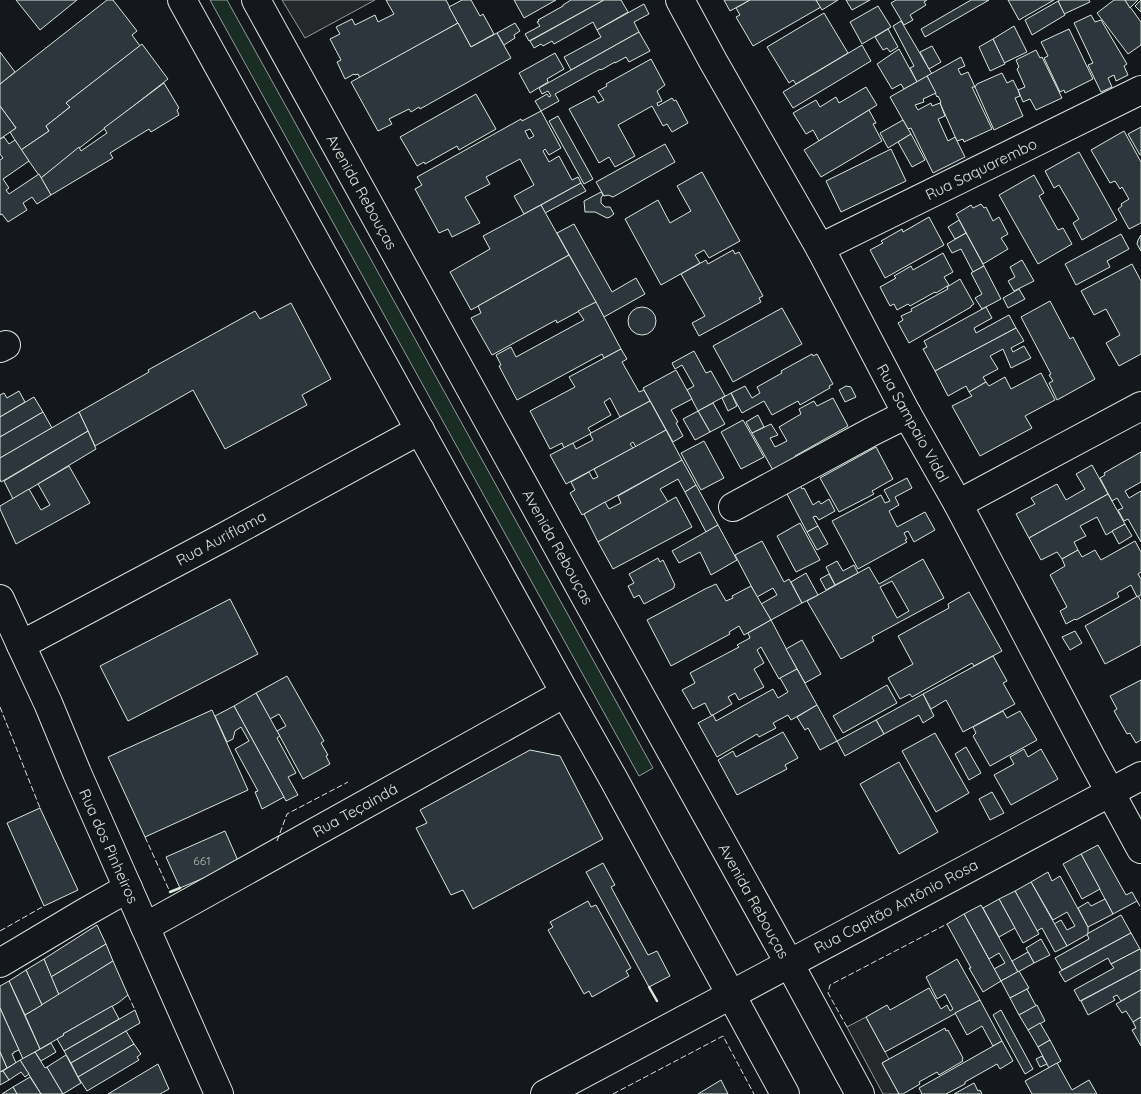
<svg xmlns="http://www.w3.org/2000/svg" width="1141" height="1094" font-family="Quicksand,sans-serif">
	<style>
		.green { fill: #1a2d24; stroke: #939e99 }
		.parking { fill: #24282b; stroke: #939e99 }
		.building { fill: #2c363c; stroke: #d8e6dc; fill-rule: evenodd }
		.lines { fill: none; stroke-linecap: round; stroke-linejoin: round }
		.minor-casing { stroke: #d8e6dc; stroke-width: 30 }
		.major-casing { stroke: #d8e6dc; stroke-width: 30 }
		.minor { stroke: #14181c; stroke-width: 28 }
		.major { stroke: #14181c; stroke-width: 28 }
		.fence { stroke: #d8e6dc; stroke-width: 1; stroke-dasharray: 6 2.5; stroke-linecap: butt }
		.wall { stroke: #d8e6dc; stroke-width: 2.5 }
		.labels { text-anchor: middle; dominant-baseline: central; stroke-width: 4; stroke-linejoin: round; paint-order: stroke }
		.number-label { font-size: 12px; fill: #adbab4 }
		.street-label { font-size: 15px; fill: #d8e6dc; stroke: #14181c }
	</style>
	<rect width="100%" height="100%" fill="#14181c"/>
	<polygon class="green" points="210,0 227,0 653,768 639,776"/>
	<g class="parking">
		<polygon points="282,0 375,0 305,38"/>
		<polygon points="866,1017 889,1059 882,1063 899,1094 883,1094 847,1027"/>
	</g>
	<g class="building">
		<polygon points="16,0 77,0 40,30"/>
		<polygon points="107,0 113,0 137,31 132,35 140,46 66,103 70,107 46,126 49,131 21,150 10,132 16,128 0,106 0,84"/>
		<polygon points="386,0 446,0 458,23 360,78 358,74 355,75 354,74 345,79 337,62 341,60 330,39 340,34 336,27 352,19 355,25 375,15 378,22 394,14"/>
		<polygon points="462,0 471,0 480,16 483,14 494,34 471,47 449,7"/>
		<polygon points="514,0 556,0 524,18"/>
		<polygon points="571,0 604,0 529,41 525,34 540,26 537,22 539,21 538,20 563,6 563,5"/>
		<polygon points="604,0 621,0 628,12 597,30 593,22 554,44 552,41 543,46 541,44 534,48 530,41"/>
		<polygon points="724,0 750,0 730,11"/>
		<polygon points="750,0 816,0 821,7 753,46 736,17 740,15 736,8"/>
		<polygon points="816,0 838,0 822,10"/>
		<polygon points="846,0 870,0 852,10"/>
		<polygon points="896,0 927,0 924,2 926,5 910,15 913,20 904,25 891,3"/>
		<polygon points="971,0 989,0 925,37 921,29"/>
		<polygon points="1008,0 1054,0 1019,20"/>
		<polygon points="1060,0 1089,0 1090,2 1064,14 1058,1"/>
		<polygon points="1114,0 1125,0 1141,22 1141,45 1128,54 1097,13"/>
		<polygon points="1125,0 1138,0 1130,8"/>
		<polygon points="1141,0 1141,12 1135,6"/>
		<polygon points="1058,1 1065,15 1032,35 1025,20"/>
		<polygon points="644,4 649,14 634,22 639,32 571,70 564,57 601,37 597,30"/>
		<polygon points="878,6 891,27 862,44 850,22"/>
		<polygon points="824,13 848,53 796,84 793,80 789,83 767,47"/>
		<polygon points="1091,15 1095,22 1101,20 1127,64 1124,66 1128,75 1116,81 1114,75 1108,78 1112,87 1101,92 1088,65 1093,63 1074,23"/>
		<polygon points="901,21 932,74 917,82 910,68 914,66 893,26"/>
		<polygon points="458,23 471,47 497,33 511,58 420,109 419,107 411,112 409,109 389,119 392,124 378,131 351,82"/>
		<polygon points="515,23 520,31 514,35 515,38 504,45 497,33"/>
		<polygon points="1014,26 1027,52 1004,63 993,39"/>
		<polygon points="888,29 898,47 890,52 887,48 883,50 875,37"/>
		<polygon points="1069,29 1093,79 1065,93 1064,90 1060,92 1044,58 1048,56 1041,42"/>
		<polygon points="639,32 650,51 629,62 626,57 615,63 615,62 601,70 600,69 555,94 559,101 541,111 535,101 547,94 549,97 551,96 548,91 542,94 539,88"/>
		<polygon points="993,39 1005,64 990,71 979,47"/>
		<polygon points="142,44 168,79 41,178 21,150 49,131 46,126 70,107 66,103"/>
		<polygon points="862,45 871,61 793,108 783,92"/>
		<polygon points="932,46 941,62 929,69 920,52"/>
		<polygon points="899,49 917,82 904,89 901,84 892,89 877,64"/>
		<polygon points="1036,50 1040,58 1042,57 1062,98 1036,110 1030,99 1023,102 1018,90 1025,87 1017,69 1019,67 1016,60"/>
		<polygon points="0,52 15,72 0,84"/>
		<polygon points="555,53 564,69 547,79 548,82 530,93 519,73"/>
		<polygon points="961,57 965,66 958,69 961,75 968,72 975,87 972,87 992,129 964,142 963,139 957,141 940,103 941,102 938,96 937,97 927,76"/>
		<polygon points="651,59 665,85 657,91 662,101 657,103 658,106 672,98 674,101 676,100 688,123 672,132 667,124 663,126 652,106 618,125 635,156 615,167 609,157 599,163 569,109 594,96 598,103 604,100 598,91 607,86 606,84"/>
		<polygon points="1002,73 1007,83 1013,80 1018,90 1020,96 1015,98 1023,116 994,130 975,87 977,84"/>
		<polygon points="927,76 936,93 923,99 924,102 915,105 918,110 931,103 932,106 940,103 945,116 938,119 948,141 955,137 965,157 933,173 911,128 908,129 890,97"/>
		<polygon points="164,83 179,108 177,110 179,115 151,132 149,129 110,153 113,158 51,195 41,178 79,147 81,151 107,133 104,128"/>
		<polygon points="866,87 877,105 819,141 813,130 806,134 793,113 816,100 820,107 836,97 839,103"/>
		<polygon points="476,94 496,129 459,150 457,146 425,164 424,162 417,166 400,137"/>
		<polygon points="0,106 16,128 0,139"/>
		<polygon points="869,110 876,123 873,124 882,141 821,177 804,150"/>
		<path d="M541,111L561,148L549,155L545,149L543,151L549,162L559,156L572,180L578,177L581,183L524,214L514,196L534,185L520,159L486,177L490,184L465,197L480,223L452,237L448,229L439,233L415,189L422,185L417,177L521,119L522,121ZM530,129L534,136L529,139L525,131Z"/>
		<polygon points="558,116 593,179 584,184 549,121"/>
		<polygon points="903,120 911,134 888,148 880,133"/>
		<polygon points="1141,127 1141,155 1140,155 1128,134"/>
		<polygon points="1124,131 1141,162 1141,223 1129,229 1118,209 1122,206 1121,204 1129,199 1122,187 1120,189 1115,181 1110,183 1091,150"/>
		<polygon points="911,134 925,160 912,167 898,142"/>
		<polygon points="4,137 9,144 15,140 29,161 3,179 9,188 6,190 9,194 39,174 51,195 37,204 32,197 23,203 27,210 8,222 2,214 0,215 0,160 3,158 0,154 0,139"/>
		<polygon points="665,144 675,162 613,197 608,195 604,196 596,182"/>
		<polygon points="891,149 906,181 841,212 826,181"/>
		<polygon points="1079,152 1117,220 1082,240 1073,223 1079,219 1059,185 1054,188 1045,171"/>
		<polygon points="702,172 740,241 709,258 704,250 695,255 700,263 661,285 625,219 658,200 670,223 691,211 677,186"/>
		<polygon points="1034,175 1044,193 1039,196 1058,230 1063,228 1072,244 1038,264 999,195"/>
		<polygon points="581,183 586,191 545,213 541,205"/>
		<polygon points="601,192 603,195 601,198 601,203 605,207 610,207 614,214 610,217 607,218 595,212 585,212 584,201"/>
		<polygon points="981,204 984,208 986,207 993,221 999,217 1008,234 1001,238 1008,249 983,264 956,214 971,205 973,208"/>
		<polygon points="541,205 569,255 471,310 450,272 490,249 483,236"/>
		<polygon points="929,217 944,245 885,278 870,250 883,243 881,241 902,229 903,232"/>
		<polygon points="959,220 966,233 955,239 948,227"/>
		<polygon points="574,224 612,292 636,278 645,294 604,317 557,233"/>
		<polygon points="966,233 984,266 973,272 961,249 952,253 947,244"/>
		<polygon points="1121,234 1129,249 1107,261 1110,267 1076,285 1065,264"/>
		<polygon points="1141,235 1141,251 1137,244 1138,240"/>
		<polygon points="733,250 735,254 739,252 763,296 759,298 761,302 699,336 692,323 705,316 681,274 706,260 708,264"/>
		<polygon points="943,253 953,272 944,277 949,285 936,293 935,292 910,306 908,304 897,310 894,304 890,306 880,287 896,278 894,276 911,266 913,270"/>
		<polygon points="569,255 596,302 557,323 556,320 492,355 471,318 481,313 478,306"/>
		<polygon points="1022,260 1034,281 1014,291 1008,281 1015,277 1010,267"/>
		<polygon points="1132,264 1141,281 1141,354 1119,366 1106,343 1120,335 1106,309 1094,315 1081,291"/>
		<polygon points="984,266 1001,299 982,309 975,298 982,294 971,273"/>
		<polygon points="960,279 974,304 971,306 971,307 909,343 898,323 903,320 901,316 912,311 911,309 948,289 947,287"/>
		<polygon points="1019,289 1025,299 1008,308 1003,298"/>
		<polygon points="1050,301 1070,339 1073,337 1095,379 1057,400 1049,383 1053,381 1049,375 1051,374 1021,317"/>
		<polygon points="596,302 621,349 604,358 602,354 517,400 499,366 501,365 496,355 511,347 516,357 584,320 578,311"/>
		<polygon points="291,303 331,379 302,395 307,405 225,449 193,390 95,446 79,412 149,372 148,370 255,311 260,319"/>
		<polygon points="986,307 992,318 974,328 976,333 1009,315 1016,328 935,371 923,349 927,347 924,341"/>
		<circle cx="642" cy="321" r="14"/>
		<polygon points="782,308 802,344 733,382 713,346"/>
		<polygon points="1016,328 1024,341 1011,348 1013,352 1024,346 1031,358 1011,368 1003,349 990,356 998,369 983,377 986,382 969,392 966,386 948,396 935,371"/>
		<polygon points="621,349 627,359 622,362 639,392 644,390 650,401 620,417 610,398 604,402 611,415 588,428 591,433 590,434 564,448 562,443 550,449 530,411 575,387 569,377"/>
		<polygon points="694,351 706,373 711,371 725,396 698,411 687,390 694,386 682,365 675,369 672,363"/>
		<polygon points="812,354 813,356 817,354 833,384 829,386 830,388 800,405 798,401 772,415 764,401 742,413 731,393 745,386 752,398 760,393 757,387 782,373 781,371"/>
		<polygon points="676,370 692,399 671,410 678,422 676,423 683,436 673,442 643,388"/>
		<polygon points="1041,373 1055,400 1025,416 1032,428 980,456 952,406 972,396 969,392 986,382 989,386 1005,377 1011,389"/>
		<polygon points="846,386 851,387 856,397 845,402 839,390"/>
		<polygon points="19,391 25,402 0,417 0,395 4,393 7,398"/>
		<polygon points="731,393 737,406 728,411 722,398"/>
		<polygon points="34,397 43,412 0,437 0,417"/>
		<polygon points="833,398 848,426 795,456 797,460 774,472 752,433 771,424 778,435 770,438 775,447 787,441 779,427 801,414 799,409 814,401 817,406"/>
		<polygon points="650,401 666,430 636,447 633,442 630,444 633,448 566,484 550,455 573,443 576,449 593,440 590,434 591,433"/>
		<polygon points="713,403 725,424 710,432 698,411"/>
		<polygon points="698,411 710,432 695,440 683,419"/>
		<polygon points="43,412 52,428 0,458 0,437"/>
		<polygon points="79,412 88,431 1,482 0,479 0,458"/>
		<polygon points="758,415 764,427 752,433 746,422"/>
		<polygon points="743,420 764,457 741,469 721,432"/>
		<polygon points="666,430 682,460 582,515 570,493 575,490 571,482 589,472 593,479 598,477 594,469"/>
		<polygon points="88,431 96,449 13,499 4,481"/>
		<polygon points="704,441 724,478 701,490 681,453"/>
		<polygon points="876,447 893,479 872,491 874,494 839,512 820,478"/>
		<polygon points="1141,452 1141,482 1125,491 1129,498 1141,491 1141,542 1128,519 1124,521 1118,510 1123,508 1117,498 1112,501 1100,478 1105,475 1104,473"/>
		<polygon points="682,460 696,485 685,492 678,479 660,489 668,502 598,542 584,514 605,502 609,509 621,503 618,496"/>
		<polygon points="1092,465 1108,494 1029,538 1016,514 1035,504 1031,498 1057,484 1066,500 1085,489 1076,474"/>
		<polygon points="69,466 90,503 16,544 0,509 0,506 29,489 41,510 50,505 38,484"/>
		<polygon points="907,478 912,488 895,497 899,505 889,511 897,527 925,512 935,530 914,542 908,531 904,533 907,539 905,540 907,542 858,569 832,521 881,495 885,503 890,501 884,490"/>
		<polygon points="696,485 718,525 706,532 685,492"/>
		<polygon points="800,485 802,489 804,488 813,505 819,501 821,504 829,499 835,511 819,520 816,516 813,517 818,526 807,532 786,492"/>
		<polygon points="1108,494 1125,524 1106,535 1097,517 1080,526 1086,536 1074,542 1078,550 1062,559 1057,552 1041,560 1029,538"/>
		<polygon points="676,497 692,527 613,569 598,542"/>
		<polygon points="800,523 820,560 796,572 777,536"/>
		<polygon points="1125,524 1132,536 1119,544 1112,531"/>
		<polygon points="718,525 737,560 711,575 700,552 679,563 672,551"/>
		<polygon points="818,526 828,544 817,550 807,532"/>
		<polygon points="762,541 784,582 789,579 802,603 771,620 761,604 777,595 773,588 757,597 735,555"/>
		<polygon points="1135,541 1141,552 1141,572 1138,574 1141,579 1141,595 1137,597 1131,585 1117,593 1119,597 1076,620 1075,619 1066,624 1060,611 1067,607 1050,575 1065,566 1062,559 1078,550 1082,557 1095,550 1101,560"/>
		<polygon points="658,558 660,562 663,560 675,585 674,586 674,588 644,604 639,595 634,598 628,586 634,583 629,574"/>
		<path d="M923,559L944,598L872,637L874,641L841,659L807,601L869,567L879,584ZM892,581L909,611L897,618L880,587Z"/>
		<polygon points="837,561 843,571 854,565 858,573 835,585 826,567"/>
		<polygon points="806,573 818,595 802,603 791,582"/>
		<polygon points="829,574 835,585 826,590 820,579"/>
		<polygon points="716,584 726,601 733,598 732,596 751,586 771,620 744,635 739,626 729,632 730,634 671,666 647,620 705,589"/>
		<polygon points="969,592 1002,651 974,666 972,663 912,697 910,694 900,699 888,678 913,664 898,636 949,608 948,604"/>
		<polygon points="1138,596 1141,601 1141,645 1105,664 1085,626"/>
		<polygon points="230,599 258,654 128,721 100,666"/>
		<polygon points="771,620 797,669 779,679 761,647 757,650 764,663 754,669 764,687 739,700 735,693 728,697 732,704 713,715 711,715 705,703 693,709 682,690 695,683 690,673 739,647 737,645 750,638 748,633"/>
		<polygon points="1075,631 1082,643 1070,650 1062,637"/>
		<polygon points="802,640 821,674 805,683 786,649"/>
		<polygon points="993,656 1007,681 1003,683 1015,704 963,732 946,700 931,709 923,694"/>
		<polygon points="797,669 817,705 791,720 788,715 773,723 776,728 759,737 757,734 717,757 698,723 713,715 716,721 773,689 778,698 788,692 780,678"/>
		<polygon points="287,676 324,741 321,743 328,755 326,756 330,764 303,779 277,731 286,726 279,714 270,719 256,693"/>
		<polygon points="1141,680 1141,740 1136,743 1130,733 1127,734 1114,711 1117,709 1110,696"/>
		<polygon points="887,685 897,703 843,733 833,716"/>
		<polygon points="256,693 277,731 280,736 277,738 296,773 288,777 298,795 286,801 234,706"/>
		<polygon points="923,694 934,716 923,723 919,715 884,734 876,720"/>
		<polygon points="817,705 837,741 820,750 808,728 805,730 797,717"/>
		<polygon points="234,706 284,797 262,809 255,792 258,791 235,749 249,741 241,727 235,731 233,739 227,742 215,716"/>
		<polygon points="212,710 248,790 145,837 108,757"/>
		<polygon points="1003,711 1007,718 1020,711 1037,740 990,766 973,736 976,733 973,727"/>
		<polygon points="876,720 884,734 845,756 837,741"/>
		<polygon points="783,732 798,758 785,765 787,769 737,795 718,760 733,751 736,757"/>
		<polygon points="935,733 969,793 936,812 902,751"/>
		<polygon points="966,747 981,773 969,780 955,754"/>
		<polygon points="1024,749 1028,757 1041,749 1058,779 1011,805 994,775 1014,764 1010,757"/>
		<polygon points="530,750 560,756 603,839 473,909 463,890 451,895 416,828 427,823 420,810"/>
		<polygon points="899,762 938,832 899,854 860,784"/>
		<polygon points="992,792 1004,813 990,820 979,799"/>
		<polygon points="40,808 78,890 44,906 7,823"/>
		<polygon points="225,831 239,863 180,888 166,857"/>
		<polygon points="1098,845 1126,895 1132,892 1137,901 1113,914 1081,854"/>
		<polygon points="1081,854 1100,889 1082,899 1063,864"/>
		<polygon points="603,863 615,885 611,887 648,955 657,951 670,976 649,987 586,872"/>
		<polygon points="1048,872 1052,881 1060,876 1088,927 1088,934 1067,946 1054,924 1061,920 1067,930 1075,926 1067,912 1053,920 1031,882"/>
		<polygon points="1031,882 1067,946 1055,952 1042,928 1037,931 1015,891"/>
		<polygon points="1015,891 1039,934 1023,943 999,899"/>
		<polygon points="999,899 1015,928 999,937 983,908"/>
		<polygon points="1105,899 1113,914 1088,927 1078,908 1088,902 1091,906"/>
		<polygon points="588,901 591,907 596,905 631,968 626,971 629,976 592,997 589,991 584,994 548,930 553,927 550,922"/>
		<polygon points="981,905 1018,972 1001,981 994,969 1005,963 999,953 989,959 964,914"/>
		<polygon points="964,914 1001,981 983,992 969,968 971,968 947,924"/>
		<polygon points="1121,915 1131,933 1062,970 1055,958 1089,939 1087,934"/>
		<polygon points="97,925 106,944 51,977 44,959"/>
		<polygon points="1131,933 1140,949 1111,964 1108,958 1065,982 1059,972"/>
		<polygon points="1041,939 1050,955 1034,963 1026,948"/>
		<polygon points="106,944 113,961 59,995 51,977"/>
		<polygon points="1140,949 1141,951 1141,969 1080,1001 1074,990 1114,968 1111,964"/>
		<polygon points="1028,952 1034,963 1018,972 1012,961"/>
		<polygon points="44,959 59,995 42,1005 26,970"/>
		<polygon points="957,959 980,1000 885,1052 866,1017 887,1005 890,1010 929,988 941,1009 947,1005 950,1011 953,1009 945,994 937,999 926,977"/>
		<polygon points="113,961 128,995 118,1003 63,1034 64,1035 40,1049 25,1015"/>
		<polygon points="1141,969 1141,990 1121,1001 1117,995 1113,997 1115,1000 1088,1015 1081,1001"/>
		<polygon points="26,970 42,1005 25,1015 9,981"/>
		<polygon points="1019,971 1029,988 1010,998 1001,981"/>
		<polygon points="9,981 40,1049 23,1059 0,1008 0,986"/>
		<polygon points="1027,989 1036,1006 1019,1015 1010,998"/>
		<polygon points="1141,990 1141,1017 1133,1022 1126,1011 1122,1013 1116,1004"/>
		<polygon points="980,1000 1002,1041 993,1046 982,1026 967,1035 955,1013"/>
		<polygon points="1037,1005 1045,1021 1028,1030 1019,1015"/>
		<polygon points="112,1006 119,1019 64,1051 57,1039 64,1035 63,1034"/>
		<polygon points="0,1008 19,1050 14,1052 14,1053 12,1054 16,1063 7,1068 0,1052"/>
		<polygon points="135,1010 140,1023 71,1063 64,1051"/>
		<polygon points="1001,1010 1033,1069 1025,1074 993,1015"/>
		<polygon points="1141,1017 1141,1046 1132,1030 1136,1028 1133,1022"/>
		<polygon points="1040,1023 1050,1040 1038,1047 1028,1030"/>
		<polygon points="945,1028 946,1031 948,1030 963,1058 962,1060 963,1061 939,1075 937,1072 919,1082 920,1084 903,1094 899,1094 882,1063"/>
		<polygon points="126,1031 134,1044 78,1077 71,1063"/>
		<polygon points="1050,1040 1061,1061 1049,1068 1038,1047"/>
		<polygon points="1002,1041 1013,1061 1000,1069 997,1064 965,1082 965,1084 946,1094 922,1094 919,1088"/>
		<polygon points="51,1043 56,1052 41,1061 35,1052"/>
		<polygon points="134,1044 141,1054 137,1057 139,1060 87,1091 78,1077"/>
		<polygon points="0,1052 7,1068 0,1072"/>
		<polygon points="35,1052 45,1068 47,1067 63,1094 41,1094 20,1060"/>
		<polygon points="66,1055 81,1083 63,1094 47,1067"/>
		<polygon points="1042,1056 1047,1064 1040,1067 1036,1059"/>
		<polygon points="20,1060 29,1074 25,1077 21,1072 9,1080 3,1071"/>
		<polygon points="1057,1063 1072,1090 1089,1080 1097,1094 1032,1094 1025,1081"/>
		<polygon points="158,1064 169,1089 160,1094 108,1094"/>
		<polygon points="3,1071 9,1080 0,1085 0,1072"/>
		<polygon points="30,1077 41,1094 17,1094 13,1087"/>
		<polygon points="721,1080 728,1094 698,1094"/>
		<polygon points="974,1083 978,1091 980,1090 982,1094 954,1094"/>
		<polygon points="13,1087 17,1094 2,1094"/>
	</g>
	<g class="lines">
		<g class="minor-casing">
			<g id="minor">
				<polyline points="680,0 713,61 820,248 907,414 958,504 1091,757 1141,849"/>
				<polyline points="820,248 1141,90"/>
				<polyline points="0,348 6,345"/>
				<polyline points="958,504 1141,406"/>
				<polyline points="733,507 871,432 907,414"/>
				<polyline points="21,645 222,538 420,430"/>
				<polyline points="145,927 565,693"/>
				<polyline points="0,963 84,913 128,888"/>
				<polyline points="545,1094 1141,776"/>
			</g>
		</g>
		<g class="major-casing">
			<g id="major">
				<polyline points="182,0 565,693 613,778 785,1094"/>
				<polyline points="256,0 586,598 789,963 860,1094"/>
				<polyline points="0,599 21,645 48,703 77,773 219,1094"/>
			</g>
		</g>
		<use href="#minor" class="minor"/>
		<use href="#major" class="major"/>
		<g class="fence">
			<polyline points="0,707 40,808"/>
			<polyline points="145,837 170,892"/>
			<polyline points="277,841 287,814 348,782"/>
			<polyline points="1137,901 1141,908"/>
			<polyline points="0,931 44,906"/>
			<polyline points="128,995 135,1010"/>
			<polyline points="847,1027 828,993 830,985 947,924"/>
			<polyline points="613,1094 723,1036 754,1094"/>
		</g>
		<g class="wall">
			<polyline points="170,892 180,888"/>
			<polyline points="649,987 657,1001"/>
		</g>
	</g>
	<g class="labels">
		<g class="number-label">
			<text x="202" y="860">661</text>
		</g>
		<g class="street-label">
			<text transform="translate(981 169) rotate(-26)">Rua Saquarembo</text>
			<text transform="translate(362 192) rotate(61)">Avenida Rebouças</text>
			<text transform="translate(913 423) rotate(61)">Rua Sampaio Vidal</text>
			<text transform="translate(221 538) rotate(-28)">Rua Auriflama</text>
			<text transform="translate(558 547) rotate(61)">Avenida Rebouças</text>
			<text transform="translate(355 810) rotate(-29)">Rua Teçaindá</text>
			<text transform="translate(109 846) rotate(66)">Rua dos Pinheiros</text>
			<text transform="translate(754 901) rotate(61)">Avenida Rebouças</text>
			<text transform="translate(896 906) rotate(-28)">Rua Capitão Antônio Rosa</text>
		</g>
	</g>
</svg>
